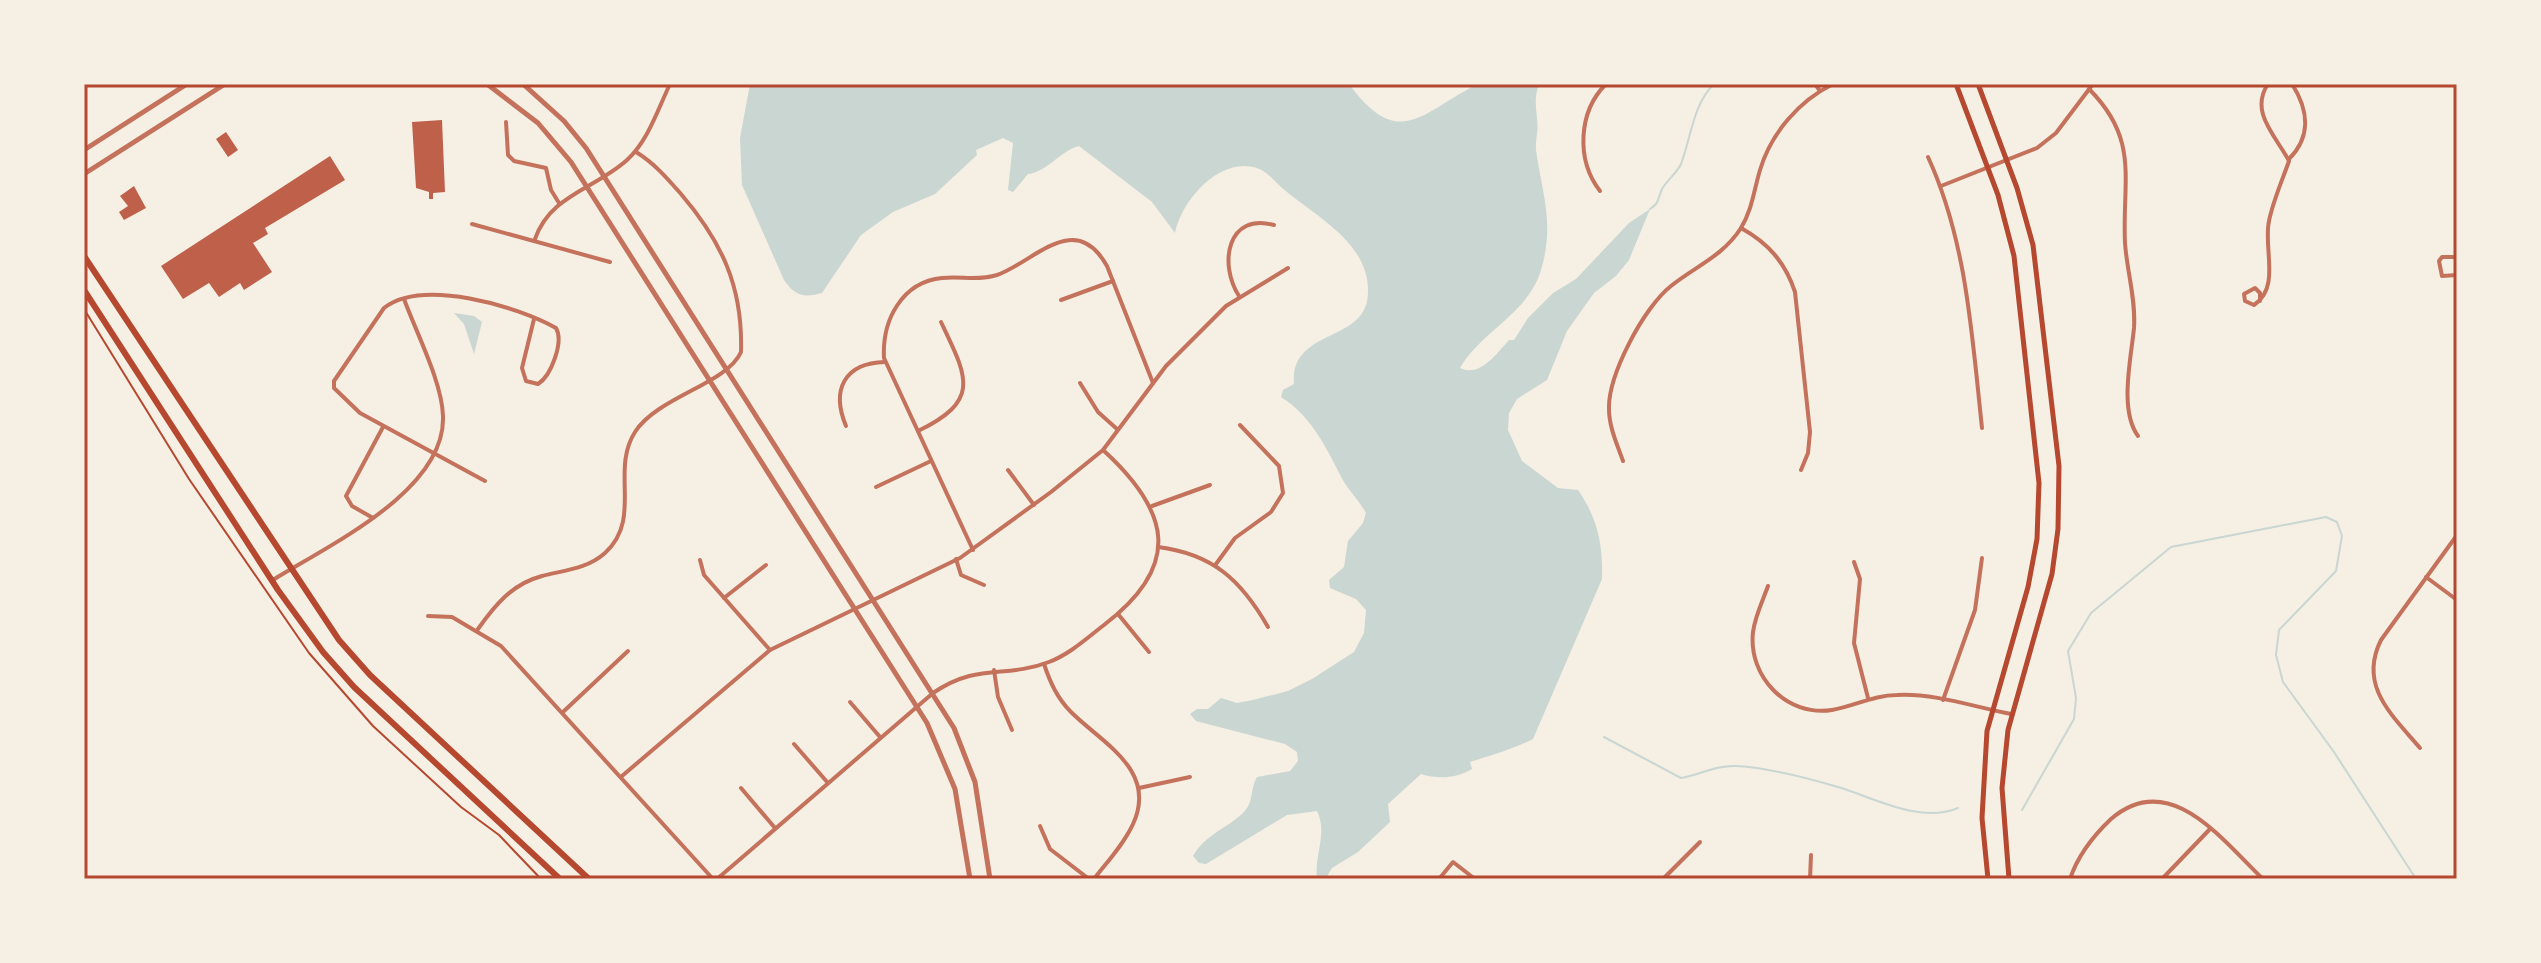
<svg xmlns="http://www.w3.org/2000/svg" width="2541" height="963" font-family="Lora,serif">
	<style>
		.water { fill: #c9d6d2 }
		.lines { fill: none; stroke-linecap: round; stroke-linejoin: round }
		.stream { stroke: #c9d6d2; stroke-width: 2 }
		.building { fill: #bf614a }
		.path { stroke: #b5482f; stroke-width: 2 }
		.minor { stroke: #c5725c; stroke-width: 4 }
		.tertiary { stroke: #c5725c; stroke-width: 5 }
		.secondary { stroke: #b5482f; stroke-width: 5 }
		.trunk { stroke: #b5482f; stroke-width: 6 }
		.neatline { fill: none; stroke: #b5482f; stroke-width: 3 }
	</style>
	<rect width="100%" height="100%" fill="#f6efe4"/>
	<g class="water">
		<path d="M750,84H1349C1399,152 1422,112 1476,85C1491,78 1522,84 1539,84C1534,99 1536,105 1537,119C1539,130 1535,140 1536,150C1542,194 1555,223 1541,270C1528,314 1481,331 1460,368C1480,378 1497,353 1509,340H1514L1528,318L1553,293L1576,279L1629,223L1650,209L1629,260L1616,276L1594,293L1567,331L1547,380L1517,399L1509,413L1508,430L1522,461L1558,488L1578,490C1598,519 1603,545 1602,579L1533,739C1511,750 1489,756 1470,762L1472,769C1455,779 1438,779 1421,774L1388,804L1390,822L1358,852L1332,868L1326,878H1317C1314,856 1328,833 1317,811L1287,815L1206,864L1199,863L1193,856C1206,834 1226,829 1243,813C1254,803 1250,789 1257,777L1290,771L1298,761L1297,752L1285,744L1196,721L1190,714L1197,709H1208L1221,698L1237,703L1253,700L1288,691L1312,679L1354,652L1364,633L1366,610L1356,599L1330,588L1329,580L1344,567L1348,541L1363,523L1366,513C1360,502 1351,493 1344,482C1327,450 1313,417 1281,397L1283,390L1294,384C1290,327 1367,344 1368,293C1370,245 1319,218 1287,192C1275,183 1268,170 1253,167C1217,159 1181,202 1175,233L1152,202L1079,146C1060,151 1047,172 1028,174L1013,192L1008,190L1013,143L1003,138L976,150L977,155L935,194L893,212L861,235L822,293C804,298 795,296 784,280L742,185L740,138Z"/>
		<polygon points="454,313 474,316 482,322 474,354 464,324"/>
	</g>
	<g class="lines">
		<g class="stream">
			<path d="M1650,209C1659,204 1658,198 1662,189C1667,180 1677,173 1681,164C1691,138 1693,104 1714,84"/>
			<path d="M1604,737L1681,778C1699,775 1716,765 1735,766C1767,767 1807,778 1838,787C1875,798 1920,824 1958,808"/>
			<polyline points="2022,810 2074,719 2076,698 2068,651 2091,613 2171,547 2326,517 2337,522 2342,536 2336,571 2279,630 2276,655 2283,682 2334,752 2416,879"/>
		</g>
	</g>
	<g class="building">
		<polygon points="442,120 445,192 433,193 433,199 429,199 429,192 416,188 412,122"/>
		<polygon points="226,132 238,150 228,157 216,139"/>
		<polygon points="330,156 345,180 265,228 268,234 253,243 272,272 244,290 240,283 219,297 209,283 183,299 161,266"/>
		<polygon points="134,186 146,208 124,220 119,212 128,206 120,196"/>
	</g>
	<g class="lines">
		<polyline class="path" points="84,309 189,479 309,653 373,726 461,807 499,835 541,879"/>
		<g class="minor">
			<polyline points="1815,84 1820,91"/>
			<path d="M2089,89C2140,140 2122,180 2125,243C2127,272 2136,299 2134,328C2131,359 2119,410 2138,436"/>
			<polyline points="506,122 508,155 514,161 546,168 551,190 559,203"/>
			<path d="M1928,157C1967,242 1972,337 1982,428"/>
			<path d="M2289,159C2312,136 2308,109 2292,84"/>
			<polyline points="1941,186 2037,148 2056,133 2093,84"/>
			<path d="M1600,191C1576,160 1578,112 1606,84"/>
			<polyline points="472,224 610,262"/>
			<path d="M1741,228C1768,243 1785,262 1795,292L1810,432L1808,453L1801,470"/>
			<path d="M535,239C550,195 595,189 627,160C648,141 658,109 670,84"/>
			<polyline points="2457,257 2442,257 2439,261 2442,276 2457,275"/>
			<path d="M1239,296C1218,263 1228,212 1274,225"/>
			<polyline points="1061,300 1113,281"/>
			<path d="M2260,301V293L2255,288L2244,294L2245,301L2254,305C2281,287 2263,248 2269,221C2273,201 2282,181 2289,161C2276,136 2249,112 2268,84"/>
			<polyline points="1080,383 1098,412 1117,429"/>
			<path d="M846,426C831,390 844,363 885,362"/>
			<path d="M918,431C982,400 967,377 941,322"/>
			<path d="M1623,461C1617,444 1609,427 1609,409C1608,375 1644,307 1671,286C1696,266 1723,256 1741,228C1752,210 1754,190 1760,170C1771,133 1799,101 1833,84"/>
			<polyline points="1008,470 1034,505"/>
			<path d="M485,481L360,413L334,388V381L384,308C422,278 517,306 556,328C564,342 551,376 538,384L526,381L522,368L534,319"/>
			<polyline points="876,487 931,461"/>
			<polyline points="1152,506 1210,485"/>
			<polyline points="373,518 352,506 346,496 383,427"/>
			<path d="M1158,547C1213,554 1241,580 1268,627"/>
			<path d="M973,550L884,358C882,320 902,282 942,278C961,276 978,281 997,275C1034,262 1075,209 1107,266L1153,383"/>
			<polyline points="956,559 961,575 984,585"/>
			<polyline points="700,560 704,575 770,650"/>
			<polyline points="1854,562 1860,579 1854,643 1868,698"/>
			<polyline points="1216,564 1235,538 1271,512 1283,493 1279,466 1240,425"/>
			<polyline points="2426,577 2457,600"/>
			<path d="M273,580C327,546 446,491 443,416C442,382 416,332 404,299"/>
			<path d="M1768,586C1763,600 1755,616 1753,632C1748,677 1787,717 1832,710C1855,706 1874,695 1897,695C1935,693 1974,707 2011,714"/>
			<polyline points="724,598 766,565"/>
			<polyline points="1118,614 1149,652"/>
			<polyline points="428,616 452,617 501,646 713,879"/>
			<path d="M478,629C495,605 512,584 542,576C565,570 587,569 605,553C643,518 610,471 635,432C657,397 727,384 741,352C743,287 722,242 681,194C667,178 654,163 636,152"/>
			<path d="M1044,664C1050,682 1057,698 1071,712C1102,743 1158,770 1133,824C1124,844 1107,862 1094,879"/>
			<polyline points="994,670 998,697 1012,730"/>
			<polyline points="1943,700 1975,610 1982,558"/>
			<polyline points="850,702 880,737"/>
			<polyline points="563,712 628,651"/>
			<polyline points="794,744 828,783"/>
			<path d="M2420,748C2392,715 2358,686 2381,640L2457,535"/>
			<polyline points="622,776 770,650 960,558 1051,492 1103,450 1166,366 1226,306 1288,268"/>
			<polyline points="741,788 775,828"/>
			<polyline points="1139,788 1190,777"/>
			<polyline points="1040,826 1050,849 1089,879"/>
			<path d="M717,879L933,693C979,662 1004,679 1049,662C1070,654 1087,638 1104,625C1183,565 1170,511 1103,450"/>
			<polyline points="1439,879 1453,862 1475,879"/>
			<polyline points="1663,879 1700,842"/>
			<polyline points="1810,879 1811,855"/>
			<path d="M2070,879C2078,855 2093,836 2111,819C2170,768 2223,841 2263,879"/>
			<polyline points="2162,879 2210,829"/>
		</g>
		<g class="tertiary">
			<polyline points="487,84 538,123 571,162 927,723 955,789 970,879"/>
			<polyline points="523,84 564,121 586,148 954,728 975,782 990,879"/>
			<polyline points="84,150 187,84"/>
			<polyline points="84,174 225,84"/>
		</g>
		<g class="secondary">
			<polyline points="1956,84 1998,195 2014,256 2039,483 2037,539 2028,587 1987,731 1982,818 1988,879"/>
			<polyline points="1978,84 2017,188 2033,245 2059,466 2058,529 2052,574 2008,730 2002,788 2009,879"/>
		</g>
		<g class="trunk">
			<polyline points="84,256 339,640 370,675 589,879"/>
			<polyline points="84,290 278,590 323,652 354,687 560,879"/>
		</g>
	</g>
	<rect width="2541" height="963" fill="none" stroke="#f6efe4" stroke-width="172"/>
	<rect x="86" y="86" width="2369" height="791" class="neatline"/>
</svg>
